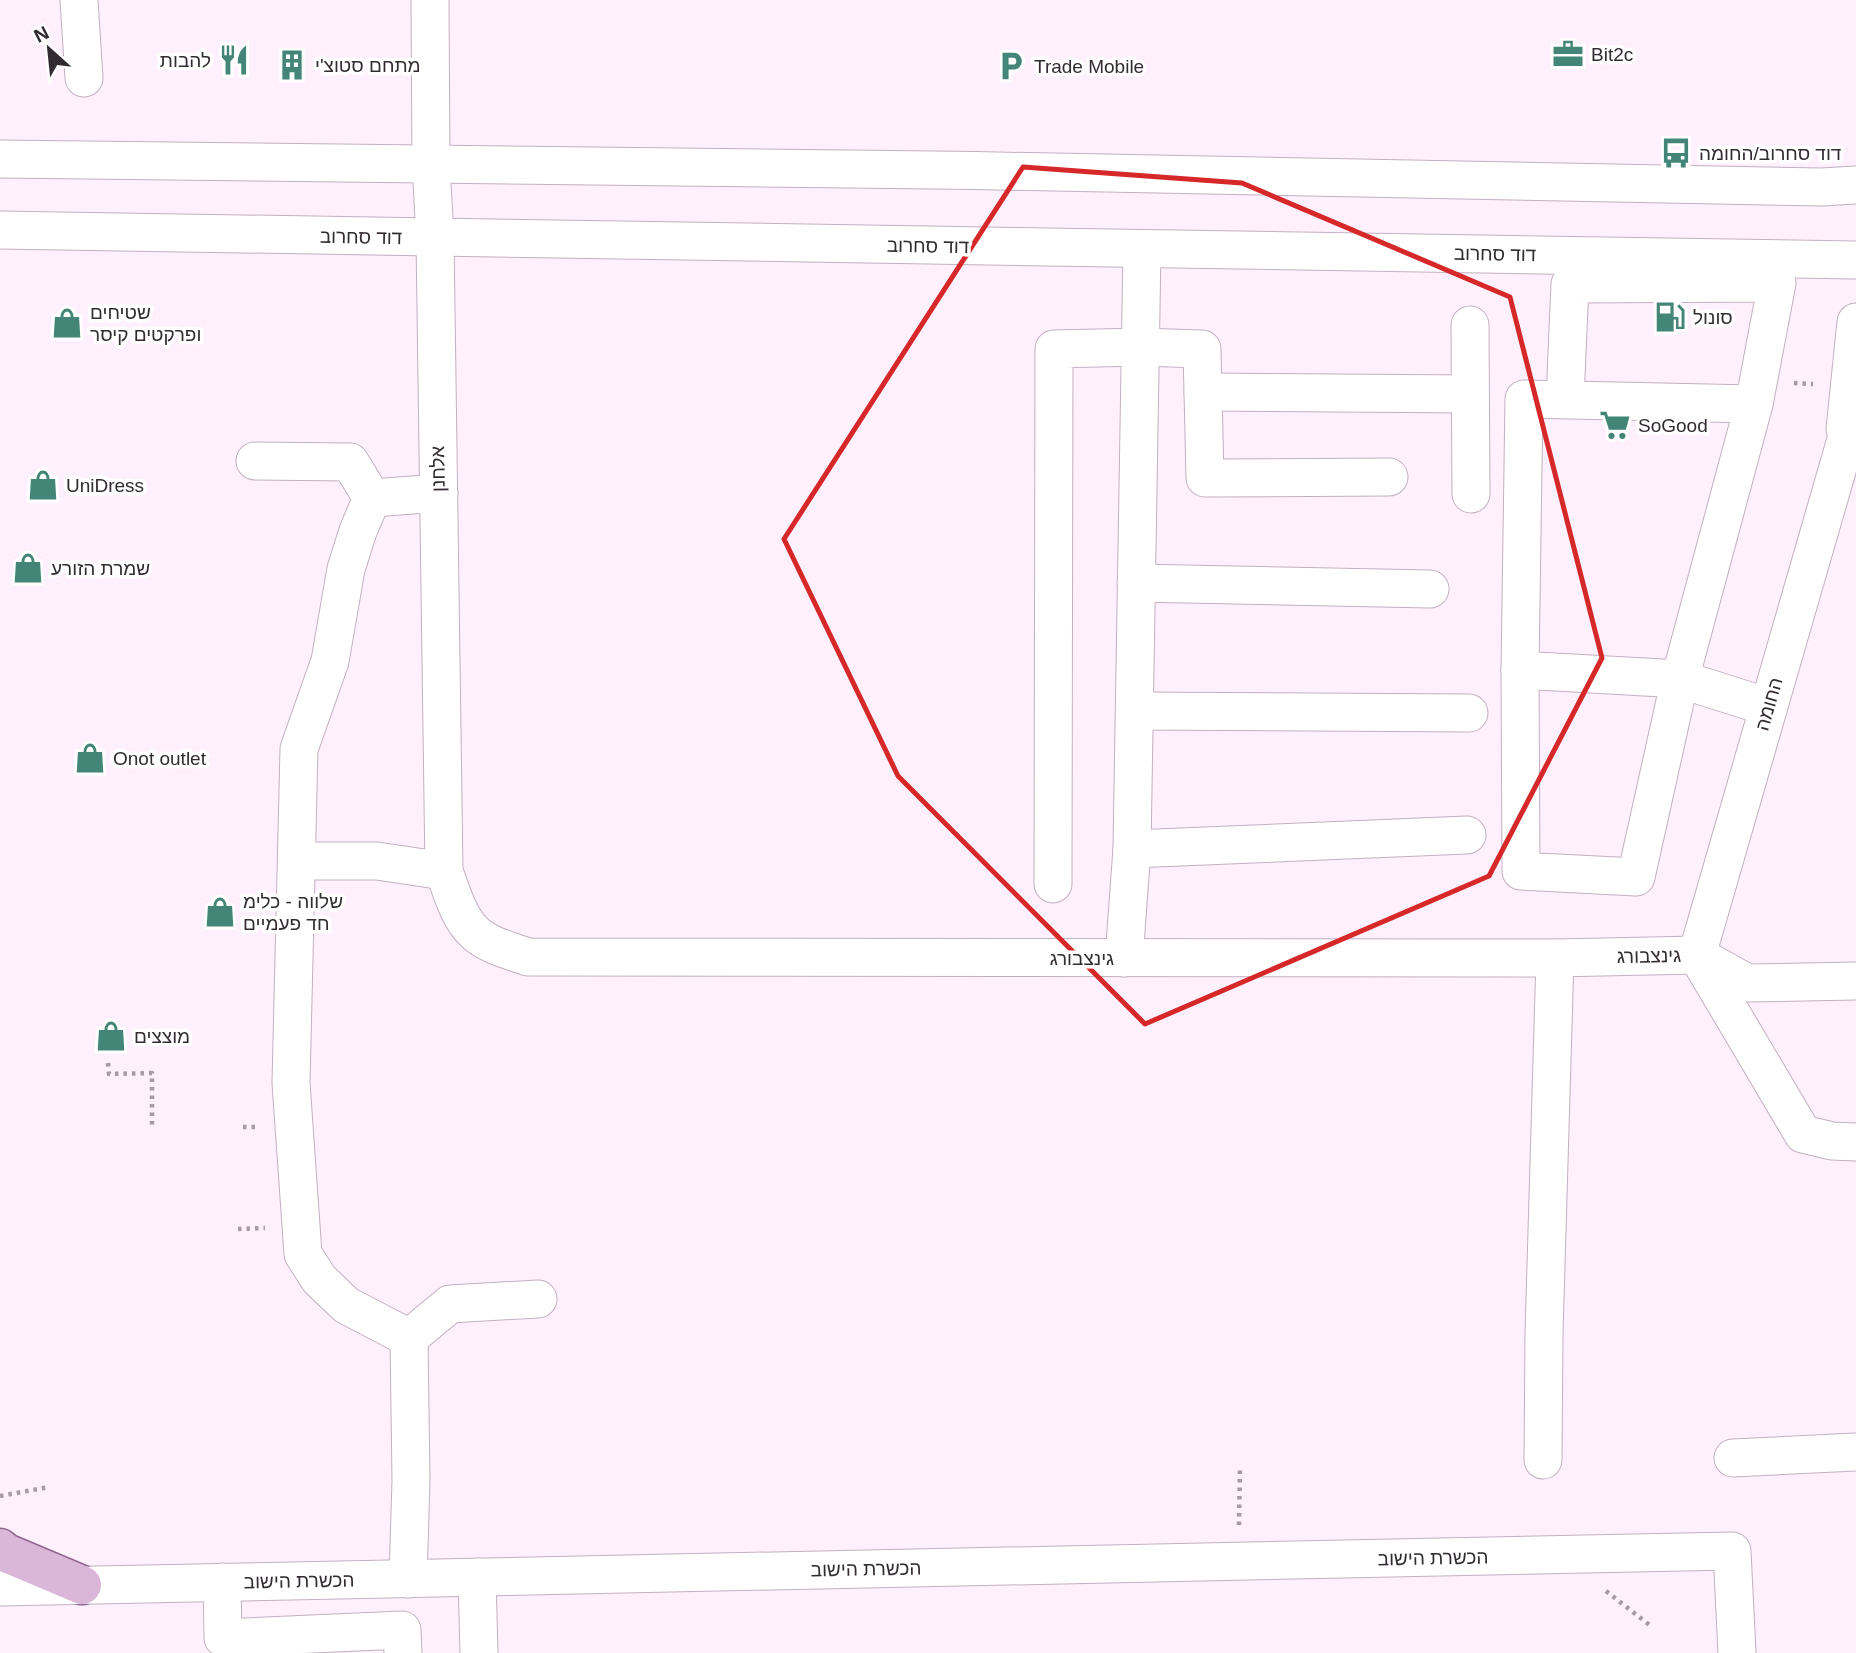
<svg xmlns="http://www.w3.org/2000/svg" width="1856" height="1653" font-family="Arial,'Noto Sans Hebrew',sans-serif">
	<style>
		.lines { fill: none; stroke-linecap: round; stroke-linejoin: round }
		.minor-casing { stroke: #c2b0c0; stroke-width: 39 }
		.major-casing { stroke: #90668e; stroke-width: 41 }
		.path { stroke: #a59aa5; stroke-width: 4.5; stroke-dasharray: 3.5 5; stroke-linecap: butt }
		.minor { stroke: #fff; stroke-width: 37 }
		.major { stroke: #dab6d9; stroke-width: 38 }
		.marked { fill: none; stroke: #d62828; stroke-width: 5; stroke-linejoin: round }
		.labels { text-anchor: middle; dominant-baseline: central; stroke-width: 7; stroke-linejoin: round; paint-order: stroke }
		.poi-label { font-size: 19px; fill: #322b32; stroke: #fff; text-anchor: start }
		.street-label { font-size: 19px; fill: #322b32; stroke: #fff }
	</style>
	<rect width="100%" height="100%" fill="#fff0fe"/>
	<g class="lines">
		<g class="minor-casing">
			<g id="minor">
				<polyline points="79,0 84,78"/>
				<path d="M430,0L431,163L435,239L444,871C451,890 458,916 473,931C486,945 511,951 528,957L1555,958L1697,955"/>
				<path d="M0,159C607,165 1215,172 1822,187L1856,185"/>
				<polyline points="0,230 1856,260"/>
				<polyline points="1470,325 1471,494"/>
				<polyline points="1203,392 1470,394"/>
				<polygon points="1524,399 1754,404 1680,679 1636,877 1521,871 1520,670"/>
				<polyline points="1565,399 1570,284 1777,283 1754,404"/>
				<polyline points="1845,429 1856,322"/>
				<polyline points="255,461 350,462 372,498"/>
				<polyline points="372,498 358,531 346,569 330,661 299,749 291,1083 303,1254 319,1279 346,1305 409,1338 411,1481 408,1579"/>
				<polyline points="372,498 439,493"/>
				<polyline points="1136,583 1430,589"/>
				<polyline points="1520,670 1680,679 1768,707"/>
				<polyline points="1135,711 1469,713"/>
				<polyline points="1132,849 1467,835"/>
				<polyline points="297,861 377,861 444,871"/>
				<polyline points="1053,884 1054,349 1140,347 1202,349 1205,478 1389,477"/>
				<polyline points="1697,955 1856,405"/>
				<polyline points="1697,955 1803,1134 1832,1141 1856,1142"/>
				<polyline points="1697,955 1747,983 1856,981"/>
				<polyline points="1124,958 1132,849 1142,249"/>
				<polyline points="409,1338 450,1304 538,1299"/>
				<polyline points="1733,1458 1856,1452"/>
				<polyline points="1543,1460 1544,1334 1555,958"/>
				<polyline points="477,1577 479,1653"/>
				<polyline points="222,1582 223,1638 402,1630 403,1653"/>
				<polyline points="0,1587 1732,1551 1737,1653"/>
			</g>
		</g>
		<g class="major-casing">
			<polyline id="major" points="0,1548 6,1553 82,1585"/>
		</g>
		<g class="path">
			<polyline points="1794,383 1813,384"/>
			<polyline points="108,1063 109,1074 152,1073 152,1129"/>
			<polyline points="243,1127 256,1127"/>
			<polyline points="238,1229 265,1228"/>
			<polyline points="0,1496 49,1487"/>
			<polyline points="1239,1525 1240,1466"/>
			<polyline points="1606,1591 1652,1627"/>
		</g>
		<use href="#minor" class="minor"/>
		<use href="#major" class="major"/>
	</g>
	<path class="marked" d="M1023,167L1242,183L1510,297L1602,658L1489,876L1145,1024L898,776L784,539Z"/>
	<defs>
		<g id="office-bare" transform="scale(2.415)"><path d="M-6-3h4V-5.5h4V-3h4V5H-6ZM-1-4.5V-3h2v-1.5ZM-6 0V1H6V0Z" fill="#438678" stroke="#fff" stroke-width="2.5" paint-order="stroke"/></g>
		<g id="restaurant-bare" transform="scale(2.415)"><path d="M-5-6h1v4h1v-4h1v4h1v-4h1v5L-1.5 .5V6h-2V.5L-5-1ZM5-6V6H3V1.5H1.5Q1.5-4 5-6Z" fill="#438678" stroke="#fff" stroke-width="2.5" paint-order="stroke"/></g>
		<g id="building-bare" transform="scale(2.415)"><path d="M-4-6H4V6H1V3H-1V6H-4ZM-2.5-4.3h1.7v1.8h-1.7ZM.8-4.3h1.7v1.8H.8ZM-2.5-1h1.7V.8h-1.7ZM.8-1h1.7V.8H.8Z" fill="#438678" stroke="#fff" stroke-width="2.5" paint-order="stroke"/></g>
		<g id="parking-bare" transform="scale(2.415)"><path d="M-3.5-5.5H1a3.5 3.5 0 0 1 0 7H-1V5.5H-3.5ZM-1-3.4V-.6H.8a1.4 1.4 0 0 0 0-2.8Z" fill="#438678" stroke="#fff" stroke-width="2.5" paint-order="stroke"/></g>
		<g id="bus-bare" transform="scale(2.415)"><path d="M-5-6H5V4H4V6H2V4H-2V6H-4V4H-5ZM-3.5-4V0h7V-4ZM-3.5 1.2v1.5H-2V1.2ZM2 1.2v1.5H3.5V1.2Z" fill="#438678" stroke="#fff" stroke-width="2.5" paint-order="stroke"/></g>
		<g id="fuel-bare" transform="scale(2.415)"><path d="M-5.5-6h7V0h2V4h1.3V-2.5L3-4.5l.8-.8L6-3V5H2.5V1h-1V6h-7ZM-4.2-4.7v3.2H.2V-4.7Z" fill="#438678" stroke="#fff" stroke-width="2.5" paint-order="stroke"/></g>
		<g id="shop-bare" transform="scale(2.415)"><path d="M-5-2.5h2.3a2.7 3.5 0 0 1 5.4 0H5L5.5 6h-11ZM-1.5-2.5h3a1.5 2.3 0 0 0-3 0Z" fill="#438678" stroke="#fff" stroke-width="2.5" paint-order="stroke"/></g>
		<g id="supermarket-bare" transform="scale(2.415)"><path d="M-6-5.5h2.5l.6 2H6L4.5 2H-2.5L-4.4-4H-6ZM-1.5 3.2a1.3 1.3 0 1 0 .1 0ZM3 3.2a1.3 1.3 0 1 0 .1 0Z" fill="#438678" stroke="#fff" stroke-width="2.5" paint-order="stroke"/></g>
	</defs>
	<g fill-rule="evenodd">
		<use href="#office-bare" x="1568" y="54"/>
		<use href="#restaurant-bare" x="234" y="60"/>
		<use href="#building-bare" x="292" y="65"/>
		<use href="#parking-bare" x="1011" y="66"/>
		<use href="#bus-bare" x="1676" y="153"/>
		<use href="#fuel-bare" x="1670" y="317"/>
		<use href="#shop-bare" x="67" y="323"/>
		<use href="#supermarket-bare" x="1615" y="425"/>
		<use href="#shop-bare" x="43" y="485"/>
		<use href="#shop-bare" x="28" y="568"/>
		<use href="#shop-bare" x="90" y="758"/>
		<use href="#shop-bare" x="220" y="912"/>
		<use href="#shop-bare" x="111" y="1036"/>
	</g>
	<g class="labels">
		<g class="poi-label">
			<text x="1591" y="54">Bit2c</text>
			<text x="211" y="60" text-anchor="end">להבות</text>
			<text x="315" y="65">מתחם סטוצ'י</text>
			<text x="1034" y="66">Trade Mobile</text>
			<text x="1699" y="153">דוד סחרוב/החומה</text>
			<text x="90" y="312">שטיחים<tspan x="90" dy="22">ופרקטים קיסר</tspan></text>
			<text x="1693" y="317">סונול</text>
			<text x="1638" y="425">SoGood</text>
			<text x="66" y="485">UniDress</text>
			<text x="51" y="568">שמרת הזורע</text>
			<text x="113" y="758">Onot outlet</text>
			<text x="243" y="901">שלווה - כלימ<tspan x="243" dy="22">חד פעמיים</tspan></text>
			<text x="134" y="1036">מוצצים</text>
		</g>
		<g class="street-label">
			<text transform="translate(361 237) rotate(1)">דוד סחרוב</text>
			<text transform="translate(928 246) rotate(1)">דוד סחרוב</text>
			<text transform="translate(1495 254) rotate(1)">דוד סחרוב</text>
			<text transform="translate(438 469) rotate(-91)">אלחנן</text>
			<text transform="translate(1769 704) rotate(-74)">החומה</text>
			<text transform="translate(1649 956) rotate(-1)">גינצבורג</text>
			<text x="1082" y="958">גינצבורג</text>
			<text transform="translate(1433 1558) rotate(-1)">הכשרת הישוב</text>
			<text transform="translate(866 1569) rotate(-1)">הכשרת הישוב</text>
			<text transform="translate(299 1581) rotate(-1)">הכשרת הישוב</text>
		</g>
	</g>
	<g transform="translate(49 49) rotate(333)" stroke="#ffffff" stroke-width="5" paint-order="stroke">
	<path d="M0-5L12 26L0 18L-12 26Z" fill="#322b32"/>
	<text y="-10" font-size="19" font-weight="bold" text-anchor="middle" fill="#322b32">N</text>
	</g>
</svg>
